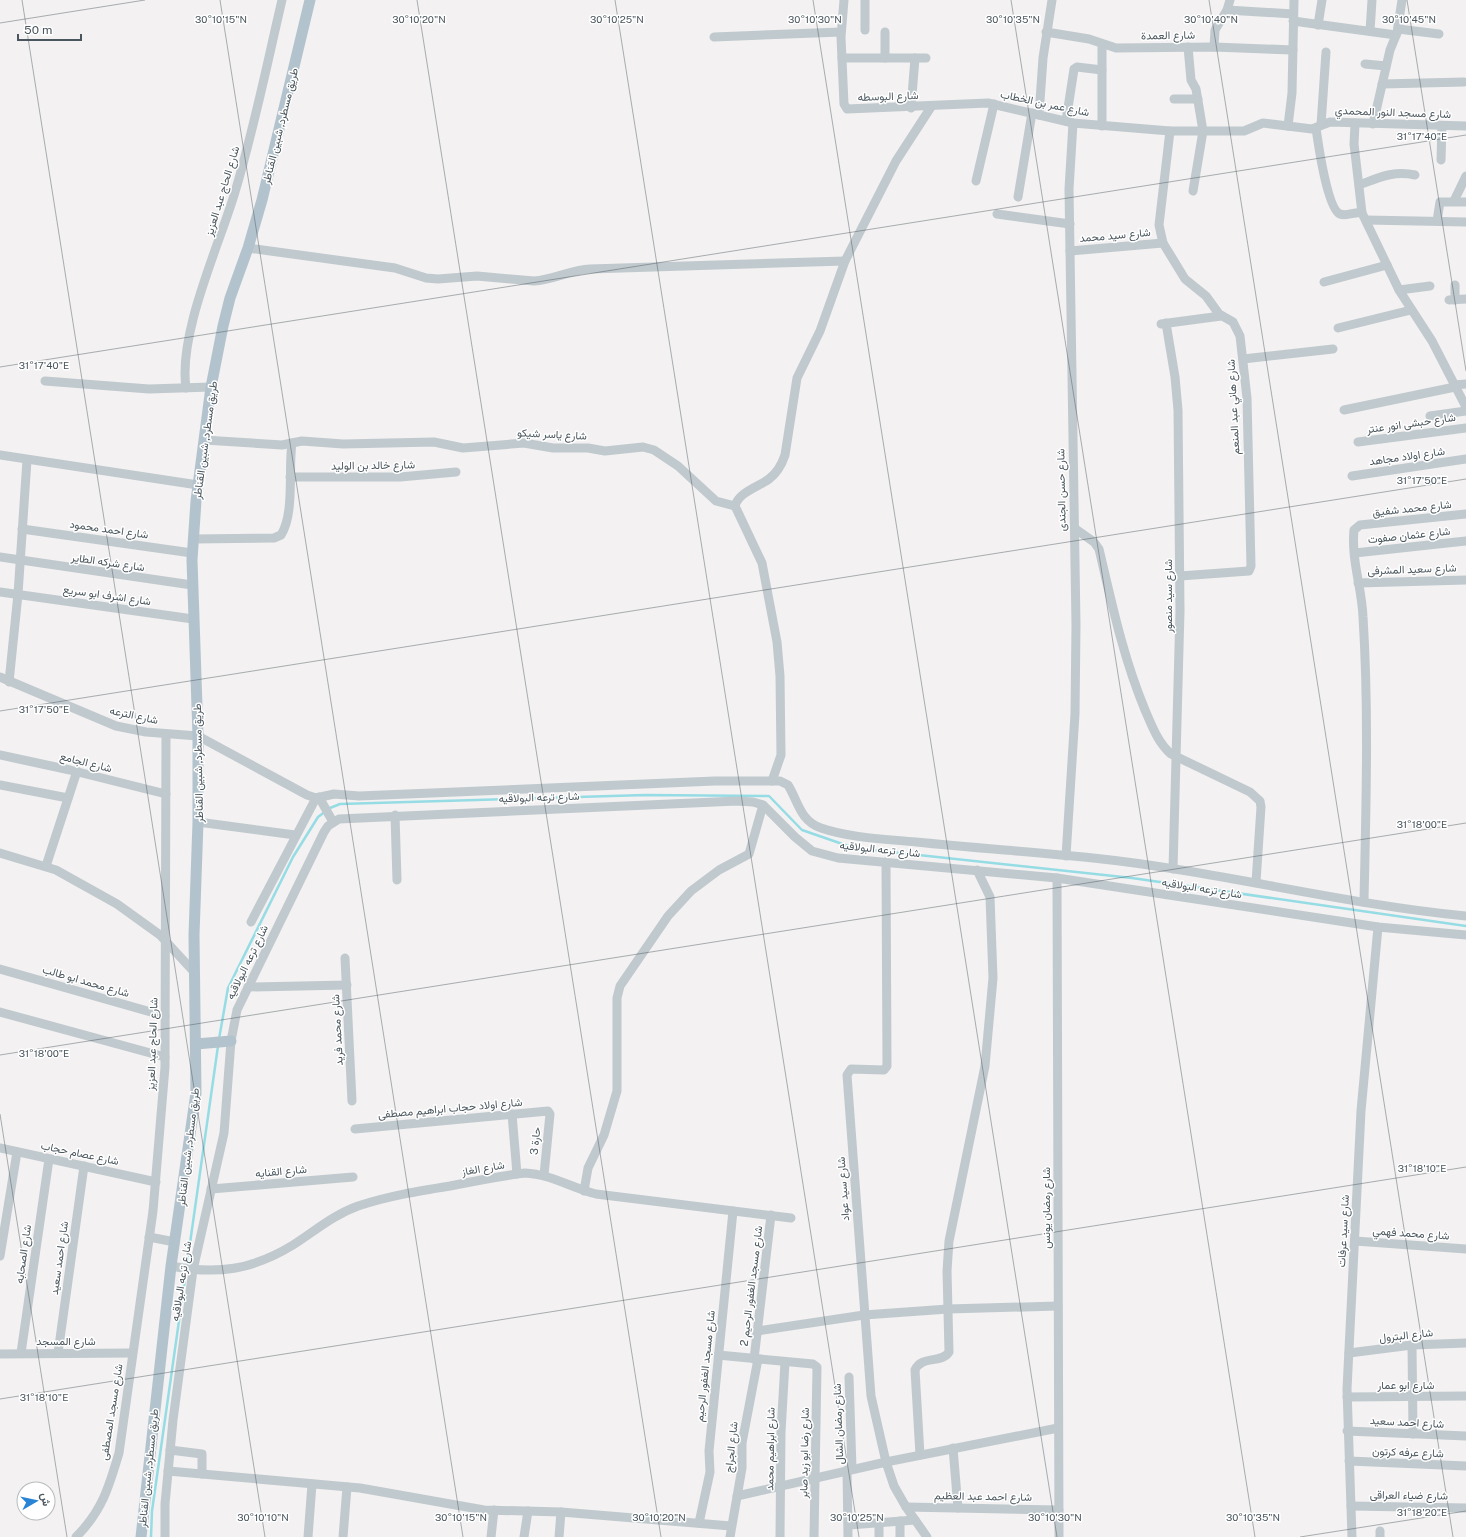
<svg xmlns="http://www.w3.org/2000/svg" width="1466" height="1537" font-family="'Public Sans',Vazirmatn,sans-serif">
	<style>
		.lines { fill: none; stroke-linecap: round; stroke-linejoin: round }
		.stream { stroke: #95dce5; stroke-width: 2.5 }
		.minor { stroke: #c0c9ce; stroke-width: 9 }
		.major { stroke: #b3c3cd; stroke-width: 11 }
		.ticks { fill: none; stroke: #4a565d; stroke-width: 1; stroke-opacity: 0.45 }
		.labels { text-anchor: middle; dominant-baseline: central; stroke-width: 3; stroke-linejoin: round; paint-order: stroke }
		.street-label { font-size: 11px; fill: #4a565d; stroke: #fff }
		.ticks-label { font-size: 10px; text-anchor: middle; fill: #4a565d; stroke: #fff; stroke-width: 3; stroke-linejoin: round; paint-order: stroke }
	</style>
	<rect width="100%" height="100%" fill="#f3f1f1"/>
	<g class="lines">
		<g class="stream">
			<polyline points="219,1039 228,988 293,857 318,817 330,808 340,804 646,795 769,796 802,830 854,848 1132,878 1466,926"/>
			<polyline points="151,1537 152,1511 218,1046"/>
		</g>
		<g class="minor">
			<polyline points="844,0 841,37 844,104 847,109 988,103 1073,123 1170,131 1244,131 1263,123 1312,129 1330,122 1466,126"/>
			<polyline points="1227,10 1293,14"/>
			<polyline points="1293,21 1396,35"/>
			<polyline points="1318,25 1322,0"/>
			<polyline points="1398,29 1439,34"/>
			<polyline points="865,30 865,0"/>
			<polyline points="1370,31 1372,0"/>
			<polyline points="885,32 885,58"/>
			<polyline points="1046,32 1089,39 1116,48 1214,47 1293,50"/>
			<polyline points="714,37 841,32"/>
			<polyline points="1188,47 1191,80 1196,89 1203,131 1193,191"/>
			<polyline points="1214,47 1215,30 1227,10 1230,0"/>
			<polyline points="842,58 926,58"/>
			<polyline points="1365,64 1386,66"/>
			<polyline points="1382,84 1464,82"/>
			<polyline points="1174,99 1198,99"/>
			<polyline points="911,108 915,58"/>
			<polyline points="1039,115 1043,58 1052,0"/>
			<polyline points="1066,121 1074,69 1077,67 1102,70"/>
			<polyline points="1355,124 1354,144 1362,213 1399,290 1432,341 1466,407"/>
			<polyline points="1373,124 1390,50 1397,33 1402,0"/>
			<polyline points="1321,125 1326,52"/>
			<polyline points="1102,126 1102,44"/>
			<polyline points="1288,126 1292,93 1294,0"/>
			<path d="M1316,128C1318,142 1327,209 1340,214C1347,217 1355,211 1362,213"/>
			<polyline points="1170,131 1159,225 1163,243 1185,279 1206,296 1219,314 1233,322 1240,336 1247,398 1251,566 1249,571 1180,576"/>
			<polyline points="1441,160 1442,126"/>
			<polyline points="976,181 994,104"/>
			<path d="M1359,185C1378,178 1394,170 1415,175"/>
			<polyline points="1018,197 1032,113"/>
			<polyline points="1454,201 1466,176"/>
			<polyline points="997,214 1070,224"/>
			<polyline points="1366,220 1466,222"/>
			<polyline points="1437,221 1440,202 1466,202"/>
			<path d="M248,248L395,268L426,278L438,279L477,276L534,281C553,280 570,270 590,269L845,261"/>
			<polyline points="1070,251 1163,243"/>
			<polyline points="1324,282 1387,265"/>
			<polyline points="1455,285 1455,300"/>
			<polyline points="1399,290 1430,286"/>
			<polyline points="1449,300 1466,299"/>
			<polyline points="1166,323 1175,377 1178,410 1180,611 1173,869"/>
			<polyline points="1161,324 1221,316"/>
			<polyline points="1338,328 1411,310"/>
			<polyline points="1243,359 1333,349"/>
			<polyline points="45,381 149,389 211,387"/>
			<polyline points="1454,385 1466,384"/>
			<path d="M186,388C178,333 219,246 235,192C254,129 267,64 282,0"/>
			<polyline points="1344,410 1455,387"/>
			<polyline points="1430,416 1466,411"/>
			<polyline points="204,440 282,445 302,441 343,444 434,442 463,448 524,443 553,448 588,448 605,451 643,447 654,450 678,466 716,501 735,506"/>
			<polyline points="1358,442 1466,428"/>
			<polyline points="0,455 198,485"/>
			<polyline points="1352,476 1466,459"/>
			<polyline points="290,477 400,477 456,472"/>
			<path d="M1074,528L1094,542L1099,549C1112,604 1123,657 1145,710C1152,726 1158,743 1171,754L1250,792L1260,801L1261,807L1256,882"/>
			<polyline points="22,529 192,553"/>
			<path d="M194,539L274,538L281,535C295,513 288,469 292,443"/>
			<polyline points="1355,553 1466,541"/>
			<polyline points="0,557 192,585"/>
			<polyline points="1358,583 1466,580"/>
			<polyline points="0,592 193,619"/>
			<path d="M0,677L116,726L146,732L198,736L307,795L316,798L334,794L359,796L715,781H780L788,785C798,801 800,821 821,828C850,838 885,839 916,842C975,848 1034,852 1093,858C1218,871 1341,904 1466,916"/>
			<polyline points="9,682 18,594 27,460"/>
			<polyline points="0,755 70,770 166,794"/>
			<path d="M772,781L781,755L780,676L777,642L762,563L735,506C739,492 758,487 769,479C777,473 782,464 785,455L797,378L820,331L845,261L896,161L931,107"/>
			<polyline points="0,785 68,798"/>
			<polyline points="319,797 333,822"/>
			<polyline points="395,815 397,880"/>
			<polyline points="198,822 295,835"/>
			<polyline points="0,853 56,870 117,904 160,935 195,973"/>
			<polyline points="1066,856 1075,714 1076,625 1069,189 1073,123"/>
			<polyline points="886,862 887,1066 884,1070 851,1069 847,1075 871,1396 886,1462 894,1486 906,1507 927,1537"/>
			<polyline points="46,866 77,771"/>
			<polyline points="1057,878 1059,1537"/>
			<path d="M1364,901C1366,807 1369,712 1363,617C1362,588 1351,560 1354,530L1360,525L1466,514"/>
			<polyline points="251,922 316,798"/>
			<polyline points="345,958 352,1101"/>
			<polyline points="0,969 165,1016"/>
			<polyline points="248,987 347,985"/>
			<polyline points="0,1012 165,1057"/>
			<polyline points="512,1114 517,1174"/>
			<polyline points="355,1129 548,1111 550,1114 544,1175"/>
			<polyline points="0,1148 156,1182"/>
			<polyline points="211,1189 353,1177"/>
			<polyline points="584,1191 588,1168 604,1135 617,1091 617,998 620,986 668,916 691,891 719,870 749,854 763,805"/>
			<polyline points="149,1237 175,1242"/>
			<polyline points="1355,1241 1466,1249"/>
			<polyline points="0,1256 17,1152"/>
			<path d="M171,1266C217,1275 252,1270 293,1245C315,1231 333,1215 358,1206C388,1196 419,1191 450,1186C475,1181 500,1176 525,1173C550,1174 572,1188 596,1194L791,1218"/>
			<polyline points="757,1331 864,1315 948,1309 1058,1306"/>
			<polyline points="1412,1345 1413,1434"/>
			<polyline points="21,1353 49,1159"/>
			<polyline points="58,1353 84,1166"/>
			<polyline points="1349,1353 1412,1345 1466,1343"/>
			<polyline points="0,1354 132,1353"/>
			<polyline points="718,1355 813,1364 817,1367 814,1537"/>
			<polyline points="754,1359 771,1215"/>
			<polyline points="849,1377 852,1469"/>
			<polyline points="1347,1397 1466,1396"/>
			<polyline points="1347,1431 1466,1436"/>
			<polyline points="953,1448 958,1508"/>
			<polyline points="170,1450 202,1454 202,1474"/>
			<path d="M920,1455L915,1370C921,1355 942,1364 949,1352L947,1271L949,1241L985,1066L993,978L990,897L977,870"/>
			<polyline points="1349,1461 1466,1466"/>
			<polyline points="847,1470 848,1537"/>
			<polyline points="168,1471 360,1488 484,1510 561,1512 731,1526"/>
			<polyline points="737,1496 886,1462 1058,1428"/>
			<polyline points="1351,1506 1466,1508"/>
			<polyline points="906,1507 1059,1510"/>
			<polyline points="900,1521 900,1537"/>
			<polyline points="699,1523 710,1472 709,1451 733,1211"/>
			<polyline points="849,1525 915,1520"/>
			<polyline points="1380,1531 1380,1537"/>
			<path d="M76,1537C102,1511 109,1487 119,1453L153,1211L165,1067L166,734"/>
			<polyline points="165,1537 165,1504 173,1420 193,1270 224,1133 231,1041 237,1010 324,832 328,826 339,819 737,801 753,802 763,805 795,837 812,851 838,858 1057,878 1378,927 1466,935"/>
			<polyline points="308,1537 312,1484"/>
			<polyline points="343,1537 347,1487"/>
			<polyline points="491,1537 494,1510"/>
			<polyline points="524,1537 528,1511"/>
			<polyline points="559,1537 561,1512"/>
			<polyline points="730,1537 742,1468 742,1443 758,1359"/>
			<polyline points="780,1537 781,1432 785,1362"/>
			<polyline points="879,1537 879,1523"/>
			<polyline points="1352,1537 1347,1389 1361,1111 1378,927"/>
		</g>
		<g class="major">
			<polyline points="196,1044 231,1041"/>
			<polyline points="141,1537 171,1266 196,1093 194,935 198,822 198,736 192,560 196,501 211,387 223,326 230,298 248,248 262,200 310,0"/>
		</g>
	</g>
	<path class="ticks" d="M22,0L265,1537M220,0L463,1537M417,0L661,1537M615,0L859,1537M813,0L1057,1537M1011,0L1255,1537M1209,0L1453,1537M1407,0L1466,371M0,23L145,0M0,367L1466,135M0,711L1466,479M0,1055L1466,823M0,1114L67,1537M0,1399L1466,1167M1300,1537L1466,1511"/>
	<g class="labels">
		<g class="street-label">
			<text transform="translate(1168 35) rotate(-1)">شارع العمدة</text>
			<text transform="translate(888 96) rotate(-2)">شارع البوسطه</text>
			<text transform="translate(1045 103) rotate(12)">شارع عمر بن الخطاب</text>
			<text transform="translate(1393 112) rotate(2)">شارع مسجد النور المحمدي</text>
			<text transform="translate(280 126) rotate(-76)">طريق مسطرد, شبين القناطر</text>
			<text transform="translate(222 191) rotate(-73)">شارع الحاج عبد العزيز</text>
			<text transform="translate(1115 235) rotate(-5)">شارع سيد محمد</text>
			<text transform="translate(1233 407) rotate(-93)">شارع هاني عبد المنعم</text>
			<text transform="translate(1411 423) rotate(-8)">شارع حبشى انور عنتر</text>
			<text transform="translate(552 434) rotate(3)">شارع ياسر شيكو</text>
			<text transform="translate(205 440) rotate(-82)">طريق مسطرد, شبين القناطر</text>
			<text transform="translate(1407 456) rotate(-8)">شارع اولاد مجاهد</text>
			<text transform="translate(373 465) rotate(-1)">شارع خالد بن الوليد</text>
			<text transform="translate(1061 490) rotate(-91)">شارع حسن الجندى</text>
			<text transform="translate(1412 508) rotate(-6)">شارع محمد شفيق</text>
			<text transform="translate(109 529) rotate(8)">شارع احمد محمود</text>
			<text transform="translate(1409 535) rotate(-6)">شارع عثمان صفوت</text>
			<text transform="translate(108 562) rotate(8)">شارع شركه الطاير</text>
			<text transform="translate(1412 569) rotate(-2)">شارع سعيد المشرفى</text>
			<text transform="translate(107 595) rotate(8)">شارع اشرف ابو سريع</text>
			<text transform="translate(1168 596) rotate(-90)">شارع سيد منصور</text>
			<text transform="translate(134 715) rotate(12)">شارع الترعه</text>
			<text transform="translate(86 762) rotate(14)">شارع الجامع</text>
			<text transform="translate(198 763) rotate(-91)">طريق مسطرد, شبين القناطر</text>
			<text transform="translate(539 797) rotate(-2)">شارع ترعه البولاقيه</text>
			<text transform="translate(880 849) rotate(6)">شارع ترعه البولاقيه</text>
			<text transform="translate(1202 888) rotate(9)">شارع ترعه البولاقيه</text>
			<text transform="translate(247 962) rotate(-64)">شارع ترعه البولاقيه</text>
			<text transform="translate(86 981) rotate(16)">شارع محمد ابو طالب</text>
			<text transform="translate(337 1030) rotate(-93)">شارع محمد فريد</text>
			<text transform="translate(152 1044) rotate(-88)">شارع الحاج عبد العزيز</text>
			<text transform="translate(450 1108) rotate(-5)">شارع اولاد حجاب ابراهيم مصطفى</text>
			<text transform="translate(535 1141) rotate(-84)">حارة 3</text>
			<text transform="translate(188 1147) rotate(-83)">طريق مسطرد, شبين القناطر</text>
			<text transform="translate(80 1153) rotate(12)">شارع عصام حجاب</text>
			<text transform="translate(483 1168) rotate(-10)">شارع الغاز</text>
			<text transform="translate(281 1171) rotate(-5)">شارع القنايه</text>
			<text transform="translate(843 1189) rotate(-94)">شارع سيد عواد</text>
			<text transform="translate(1046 1208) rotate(-90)">شارع رمضان يونس</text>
			<text transform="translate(1343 1231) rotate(-87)">شارع سيد عرفات</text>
			<text transform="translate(1411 1233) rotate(4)">شارع محمد فهمي</text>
			<text transform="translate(23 1254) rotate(-82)">شارع الصحابه</text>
			<text transform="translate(59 1258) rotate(-82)">شارع احمد سعيد</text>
			<text transform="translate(181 1281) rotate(-81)">شارع ترعه البولاقيه</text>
			<text transform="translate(751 1286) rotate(-83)">شارع مسجد الغفور الرحيم 2</text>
			<text transform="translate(1406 1335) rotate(-6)">شارع البترول</text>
			<text x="66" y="1341">شارع المسجد</text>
			<text transform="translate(705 1366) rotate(-84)">شارع مسجد الغفور الرحيم</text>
			<text x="1406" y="1385">شارع ابو عمار</text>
			<text transform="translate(111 1412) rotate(-81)">شارع مسجد المصطفى</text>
			<text transform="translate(1407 1422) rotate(3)">شارع احمد سعيد</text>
			<text transform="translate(838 1424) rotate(-92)">شارع رمضان الشال</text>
			<text transform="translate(731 1447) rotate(-84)">شارع الجراج</text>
			<text transform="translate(770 1449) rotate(-89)">شارع ابراهيم محمد</text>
			<text transform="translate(1408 1452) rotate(2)">شارع عرفه كرتون</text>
			<text transform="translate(804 1453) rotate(-89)">شارع رضا ابو زيد صابر</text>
			<text transform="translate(148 1468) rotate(-84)">طريق مسطرد, شبين القناطر</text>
			<text transform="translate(1409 1495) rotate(1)">شارع ضياء العراقى</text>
			<text transform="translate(983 1496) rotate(1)">شارع احمد عبد العظيم</text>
		</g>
	</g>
	<g class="ticks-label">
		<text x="1409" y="23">30°10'45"N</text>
		<text x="221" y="23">30°10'15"N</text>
		<text x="419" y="23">30°10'20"N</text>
		<text x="617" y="23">30°10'25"N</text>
		<text x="815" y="23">30°10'30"N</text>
		<text x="1013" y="23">30°10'35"N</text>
		<text x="1211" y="23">30°10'40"N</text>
		<text x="1422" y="140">31°17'40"E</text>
		<text x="44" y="369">31°17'40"E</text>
		<text x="1422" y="484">31°17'50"E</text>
		<text x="44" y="713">31°17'50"E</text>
		<text x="1422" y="828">31°18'00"E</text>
		<text x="44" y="1057">31°18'00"E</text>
		<text x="1422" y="1172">31°18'10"E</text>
		<text x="44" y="1401">31°18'10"E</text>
		<text x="1422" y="1516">31°18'20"E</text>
		<text x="263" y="1521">30°10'10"N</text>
		<text x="461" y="1521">30°10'15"N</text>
		<text x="659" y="1521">30°10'20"N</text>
		<text x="857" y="1521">30°10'25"N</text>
		<text x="1055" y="1521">30°10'30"N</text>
		<text x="1253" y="1521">30°10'35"N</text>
	</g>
	<g transform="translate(36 1501) rotate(81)"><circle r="19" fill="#ffffff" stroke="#b7bbbe"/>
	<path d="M0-3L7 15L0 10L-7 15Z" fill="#2984d5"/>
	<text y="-6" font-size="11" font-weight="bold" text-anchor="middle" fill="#4a565d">ش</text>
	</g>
	<path d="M18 34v6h63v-6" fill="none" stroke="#4a565d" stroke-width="2"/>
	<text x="24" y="34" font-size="12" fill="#4a565d" stroke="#ffffff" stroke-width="3" paint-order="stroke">50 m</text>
</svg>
